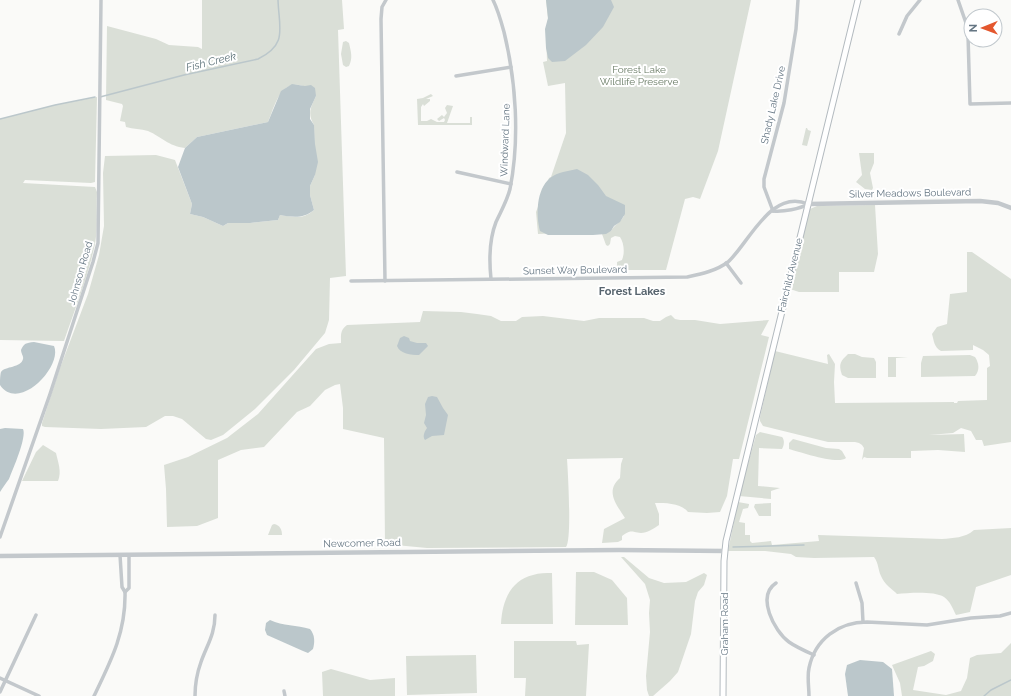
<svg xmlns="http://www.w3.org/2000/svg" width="1011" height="696" font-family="Raleway,sans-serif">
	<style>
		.green { fill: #dadfd7 }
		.water { fill: #bbc7cb }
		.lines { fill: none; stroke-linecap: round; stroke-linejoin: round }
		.stream { stroke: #bbc7cb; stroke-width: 1.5 }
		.secondary-casing { stroke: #b3babf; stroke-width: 7 }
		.minor { stroke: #c3c8cc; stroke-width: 3.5 }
		.tertiary { stroke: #c3c8cc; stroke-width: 4.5 }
		.secondary { stroke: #fff; stroke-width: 5 }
		.labels { text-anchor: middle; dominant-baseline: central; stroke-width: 4; stroke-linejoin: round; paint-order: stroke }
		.park-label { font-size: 10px; fill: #687a64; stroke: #fff }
		.street-label { font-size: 10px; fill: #657683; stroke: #fff }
		.water-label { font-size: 11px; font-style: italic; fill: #60757c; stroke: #fff }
		.neighbourhood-label { font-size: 11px; font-weight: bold; fill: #57646e; stroke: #fff }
	</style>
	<rect width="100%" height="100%" fill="#fafaf8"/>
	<g class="green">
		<path d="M202,0H342L344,29L338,30L346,276L330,278L329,320L325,333L294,370L255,409L223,435L211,440L206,439L182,419L173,416H165L146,427L101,429L45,427L42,426V423L60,368L88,294L99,255L104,226L103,173L105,156L156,155L175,160L192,204L190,214L203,217L223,226L228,223H250L278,220L280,215C294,217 303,220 314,210L310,195V186L315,175L314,125C307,113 311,107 316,96C312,92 308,87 303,86C280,79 275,106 268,122L197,137L185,148C168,146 162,137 148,131C141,129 133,129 126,127L125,122L120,121L123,106L122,104L106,100L107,26L156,39L169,45L198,47L202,49Z"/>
		<path d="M546,0H751L718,151L700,199L693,197L685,199L666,270H625L624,268H617V262L622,260C625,253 624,243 620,237L615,236L611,238L610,244L608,246L606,245L602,234L611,231C614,225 621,222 624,216H619L609,231L538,234L536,212L549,178L551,177L566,133L565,83L548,86L543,62L547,61L546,31L548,19Z"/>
		<path d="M346,41L349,43C351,52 353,58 349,66L346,67L343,65L341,54L343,42Z"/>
		<polygon points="431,94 433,96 426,99 430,99 430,101 424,106 423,104 425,101 421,107 421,121 427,121 431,119 437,122 444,122 445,120 444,118 439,121 437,119 442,115 444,117 447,113 445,108 447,105 453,106 447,123 470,123 470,117 472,117 472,125 418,125 417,99 423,98"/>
		<path d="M97,97L95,182L91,183L25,180L23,183L95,187L97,192C96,209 98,227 95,244C88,277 75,309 64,341L0,340V119L55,105Z"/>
		<polygon points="806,128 807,128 808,130 811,131 807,146 802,145"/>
		<polygon points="859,153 874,153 874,163 870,173 873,188 872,190 865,189 856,182 862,175"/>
		<polygon points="875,205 878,254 874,272 839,272 839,292 799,292 790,289 810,209 817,206"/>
		<path d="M967,252H972L1011,279V442L984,446L982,440H976L971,431L961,428L953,433L929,435L964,434L965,452L938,450L911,451V458H867L864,457L862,460L864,448L862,445L859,443L855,442H828L763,426L760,421V417L775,351L828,364L827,355L829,354L835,364L834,382L835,403L954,402V403H957L958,401L987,400V368L990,366L989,355L983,350L973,345V350L941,351C934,347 934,341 932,334L937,327L947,324L950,294L967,292Z"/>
		<path d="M423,311L461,312L477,314L491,316L501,321H516L522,317L543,316L584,321L599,318H644L653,321H660L666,317L671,315L675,319L680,320H695L720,324L769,320L761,335L769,337L739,459H733L727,496L720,512L707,513L688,512C681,503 666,503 655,503L659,514V525C653,529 647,533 641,533C630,532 632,529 622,536V540L618,542L602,543L604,529L625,518C616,504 605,491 620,478L621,464L623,458L567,459C568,473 572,540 566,547L427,548L385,544L384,438L343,429V408L340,384L335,385L325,390L310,406L297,412L264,447L241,450L218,460V518L197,526L167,527L166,489L164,465L188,457L227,438L258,414L316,349L329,344L341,343C341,335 340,330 347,325L420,322Z"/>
		<path d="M848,354H855L862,357L874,358L876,362V378H848L842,375C838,363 841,361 848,354Z"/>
		<path d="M970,355L975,357C979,363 980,370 975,376L921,377V363L923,356Z"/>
		<polygon points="888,357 908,357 896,358 896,377 888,377"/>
		<path d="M760,432L782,437C785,440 784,446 782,449L759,448L758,486L780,488L771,491V499L739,496L756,435Z"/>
		<path d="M793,439L826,448L839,449L842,451L846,458C838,465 800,452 789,449V443Z"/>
		<path d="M43,445L56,453C58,462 62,472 58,481H22L36,452Z"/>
		<path d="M738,502L749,504V505L748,508L743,509L739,522L745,523V535H750V541L752,543L771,541L772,545L819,541L818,535L942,539C953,538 965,538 974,530L1011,528V575L976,587L970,612L956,615C953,609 950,601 944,597C934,591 909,593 897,594C892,589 884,584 881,576C878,570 879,564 874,557L814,558L796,557L791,554L765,551H728Z"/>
		<polygon points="771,503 771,516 759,516 754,507 755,504"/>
		<path d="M274,524C280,525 282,530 282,535H268L272,525Z"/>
		<polygon points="621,557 624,557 649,578 664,583 686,582 704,573 707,575 704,585 698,592 695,601 691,634 678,672 670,681 653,696 649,696 647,690 646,676 650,632 649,613 650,600 645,584"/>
		<polygon points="576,572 594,572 612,580 627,598 628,625 575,625"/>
		<path d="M552,573L553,624H501C502,603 509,581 533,575C539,573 546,573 552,573Z"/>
		<polygon points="514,641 576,641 577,645 589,644 586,696 525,696 526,678 514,678"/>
		<polygon points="1011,643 1011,696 902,696 900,683 892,665 931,651 935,654 933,661 924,666 918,667 913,690 946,695 961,691 967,678 970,658 977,655 1001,653"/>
		<polygon points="476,655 477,693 407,695 406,656"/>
		<polygon points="331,669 370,680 395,678 395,696 323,696 322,672"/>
	</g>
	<g class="water">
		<polygon points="546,0 611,0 614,7 603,27 586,45 565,61 552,62 548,58 546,48 545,29 548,18"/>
		<path d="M292,84L305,86L311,85L315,88L316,96L310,109V119L314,125L315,144L318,162L315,175L310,186V195L314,210C303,219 293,217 280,215L278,220L250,223H228L223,226L203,217L190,214L192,204L178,167L185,148L197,137L268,122L281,91Z"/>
		<path d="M577,169L588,175L598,185L606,196L625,205V214L620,222L614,226L611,231L606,234L593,235H548L540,231C536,215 536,190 550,178C558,172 568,171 577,169Z"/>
		<path d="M404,336L409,338L410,341L417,343H426L428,346L419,355C411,355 400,354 397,346L400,338Z"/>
		<path d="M34,342L54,346C63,366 19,413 0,385C0,382 0,375 1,372C5,366 21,368 23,359C24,357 21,353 21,350C24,343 26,343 34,342Z"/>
		<path d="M432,396L437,397L443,408L448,415L444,435L432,436L425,440C422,436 425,431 427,428L424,423L426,415L425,404L428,397Z"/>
		<path d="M5,428L23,429C27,437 13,469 9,479C6,483 3,487 0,492V429Z"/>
		<path d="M270,620C283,626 297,625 310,629C315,635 315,642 313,649L308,653L303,651L267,635L265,630L266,623Z"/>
		<polygon points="860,660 883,662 892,669 894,696 848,696 845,674 847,665"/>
	</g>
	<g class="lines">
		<g class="stream">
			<path d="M100,97L184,75L258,59C288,44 279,29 278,0"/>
			<polyline points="0,119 55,105 95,97"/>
			<polyline points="733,547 804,545"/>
			<polyline points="984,696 991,690 1011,680"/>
		</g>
		<g class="secondary-casing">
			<polyline id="secondary" points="723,696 724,561 726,541 858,0"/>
		</g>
		<g class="minor">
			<polyline points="958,0 966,23 968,35 970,104 1011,103"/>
			<polyline points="899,34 907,16 920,0"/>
			<polyline points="456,76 511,67"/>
			<polyline points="457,172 511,184"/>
			<polyline points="773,211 764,187 764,179 784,103 796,29 798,0"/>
			<path d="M773,211C783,212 800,209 808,204"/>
			<polyline points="726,263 741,283"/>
			<path d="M491,279C489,260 489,240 496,222C501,211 507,201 510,189C520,138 516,81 504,32C501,21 498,10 493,0"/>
			<path d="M351,281L687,277C701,274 716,271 728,262C749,243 771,188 808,204"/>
			<polyline points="385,281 381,19 382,7 386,0"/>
			<polyline points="0,537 50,394 93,262 98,243 101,0"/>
			<path d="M776,583C756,596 774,631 789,642C796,647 805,651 814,655"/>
			<polyline points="856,583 862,603 863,622"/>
			<polyline points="125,592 129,588 129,555"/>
			<polyline points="0,678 39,696"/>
			<polyline points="284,691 285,696"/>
			<polyline points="0,692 36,615"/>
			<path d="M94,696C111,661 126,632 125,592L122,587L120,555"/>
			<path d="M195,696C195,684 197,673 201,662C207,645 215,634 215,615"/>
			<path d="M809,696C809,687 807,677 809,668C815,639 839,622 867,622L927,625L971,618L1000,616L1011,613"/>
		</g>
		<g class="tertiary">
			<polyline points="808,204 980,201 998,203 1011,208"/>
			<polyline points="0,556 619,550 725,551"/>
		</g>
		<use href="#secondary" class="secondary"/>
	</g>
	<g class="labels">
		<g class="park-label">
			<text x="639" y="69">Forest Lake<tspan x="639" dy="12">Wildlife Preserve</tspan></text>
		</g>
		<g class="street-label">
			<text transform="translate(773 105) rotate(-77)">Shady Lake Drive</text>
			<text transform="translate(505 140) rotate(-88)">Windward Lane</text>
			<text transform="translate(910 193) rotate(-1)">Silver Meadows Boulevard</text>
			<text transform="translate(575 270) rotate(-1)">Sunset Way Boulevard</text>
			<text transform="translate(80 273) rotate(-74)">Johnson Road</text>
			<text transform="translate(790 275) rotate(-76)">Fairchild Avenue</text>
			<text transform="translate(362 543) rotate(-1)">Newcomer Road</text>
			<text transform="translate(724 624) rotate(-90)">Graham Road</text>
		</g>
		<g class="water-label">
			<text transform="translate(211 62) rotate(-14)">Fish Creek</text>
		</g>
		<g class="neighbourhood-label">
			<text x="632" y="291">Forest Lakes</text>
		</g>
	</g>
	<g transform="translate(983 28) rotate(269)"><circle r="19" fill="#ffffff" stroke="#c1c8cd"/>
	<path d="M0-3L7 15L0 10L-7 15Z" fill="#e4572e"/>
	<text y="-6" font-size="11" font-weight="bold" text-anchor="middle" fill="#657683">N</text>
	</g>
</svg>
